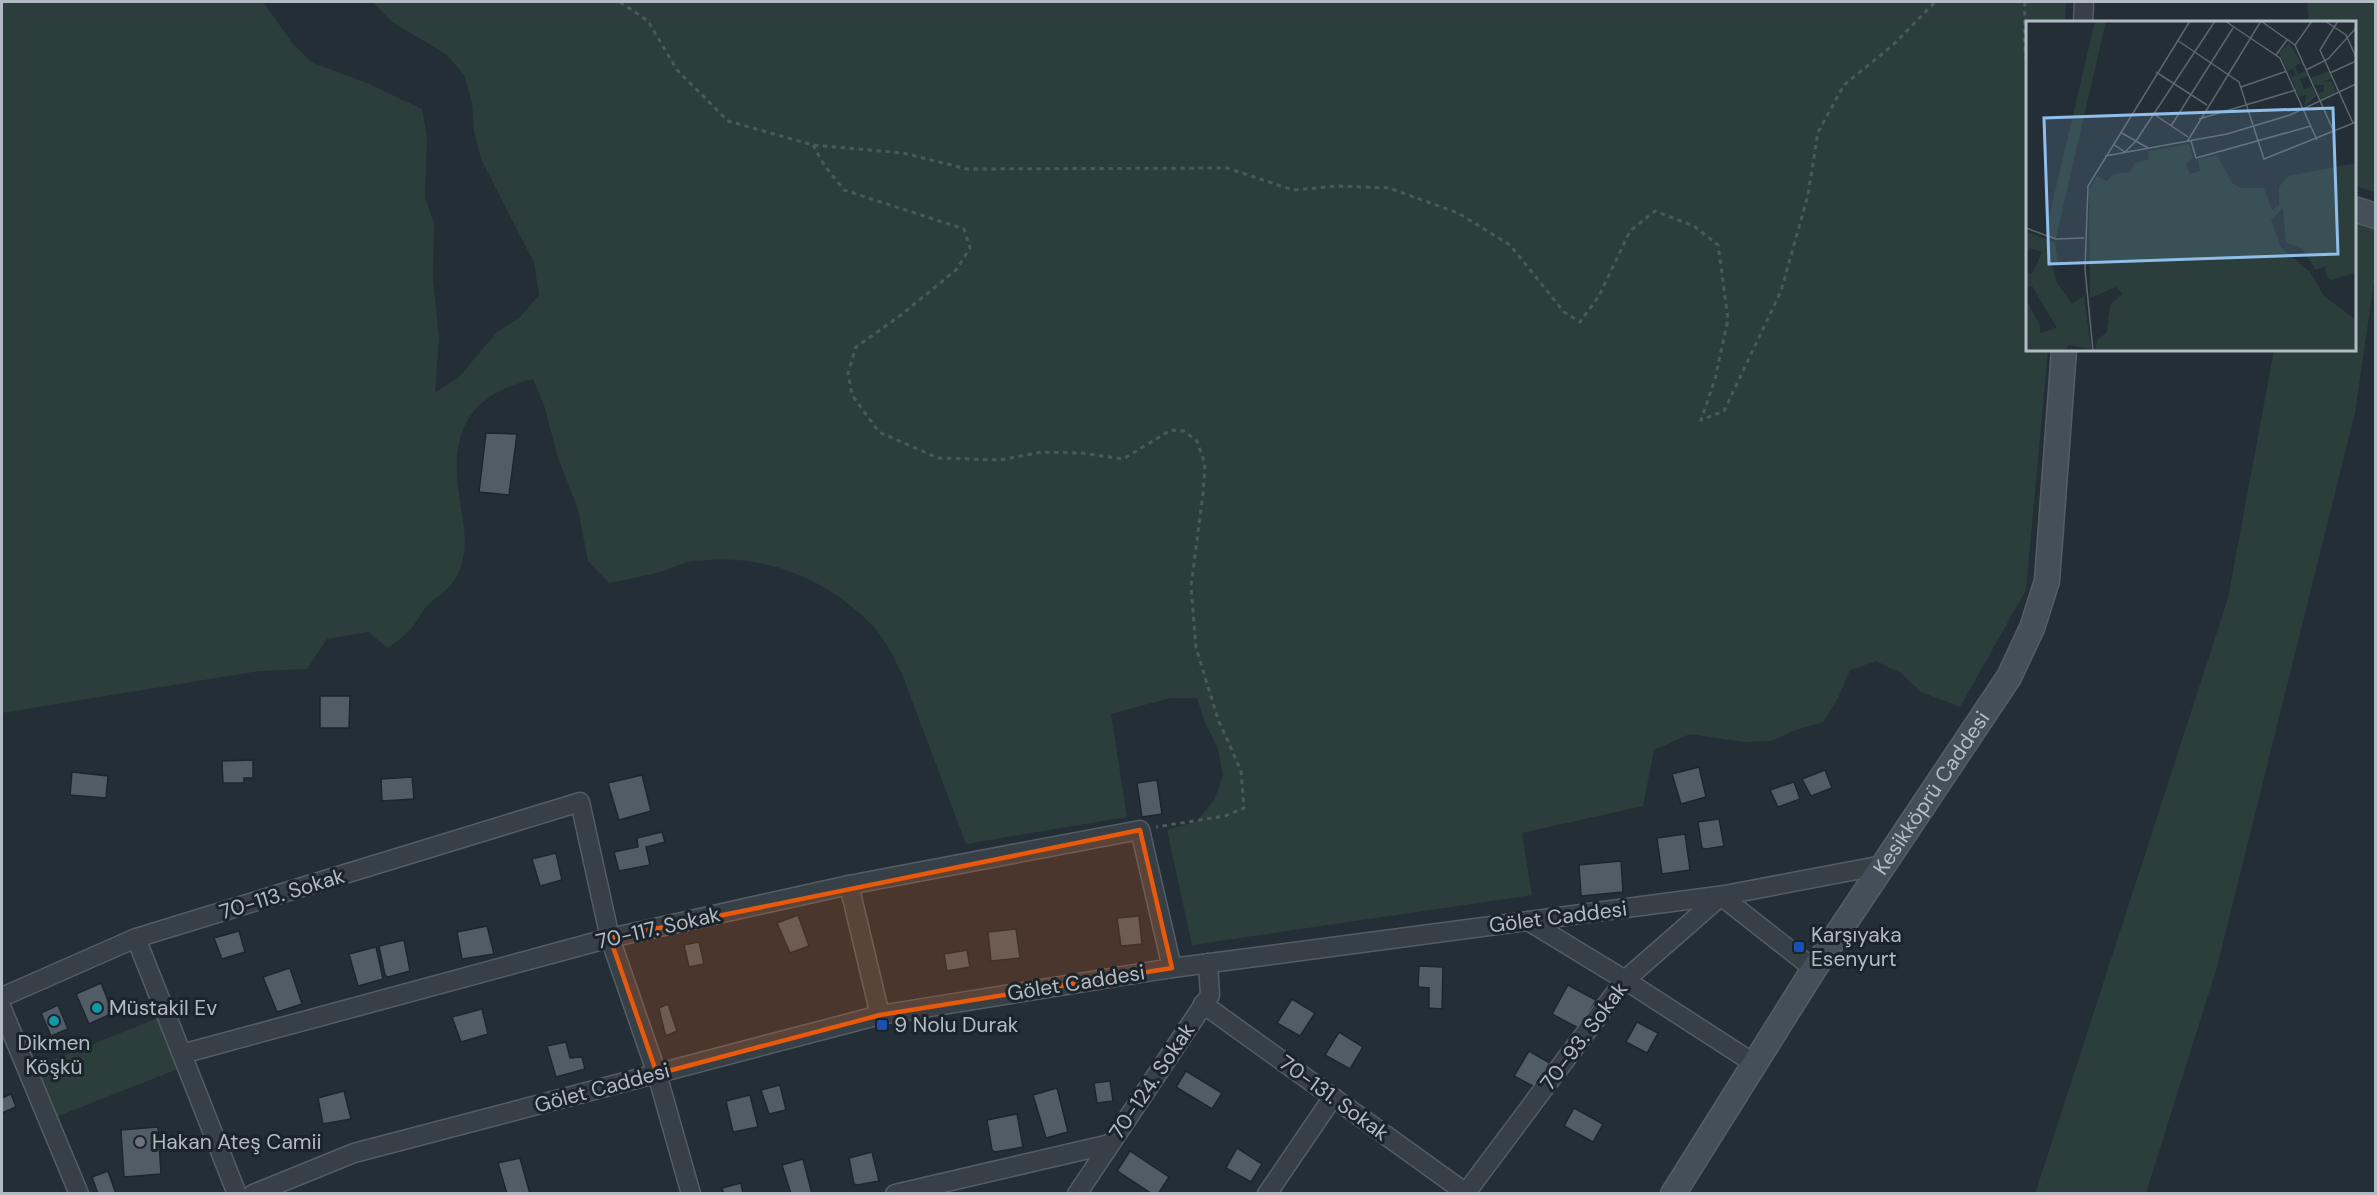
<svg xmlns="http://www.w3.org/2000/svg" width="2377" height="1195" font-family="'DM Sans',sans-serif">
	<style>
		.green { fill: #2b3e3c }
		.building { fill: #515d66; stroke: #1e262d; stroke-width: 1.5 }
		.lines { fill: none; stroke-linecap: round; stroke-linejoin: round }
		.street-casing { stroke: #555d64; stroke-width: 21 }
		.secondary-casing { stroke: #555d64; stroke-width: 27 }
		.path { stroke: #4a5a5b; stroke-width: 3; stroke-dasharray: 4.5 4.5; stroke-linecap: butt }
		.street { stroke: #373f47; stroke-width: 18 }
		.secondary { stroke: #454f59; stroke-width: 24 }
		.marked { fill: #e8590c; fill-opacity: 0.2; stroke: #e8590c; stroke-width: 4.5; stroke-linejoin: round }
		.transit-dot { fill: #1a4fb4; stroke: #1c242b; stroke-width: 2 }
		.culture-dot { fill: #0f9aa8; stroke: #1c242b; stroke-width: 2 }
		.worship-dot { fill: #6b7280; stroke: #1c242b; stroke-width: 2 }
		.labels { text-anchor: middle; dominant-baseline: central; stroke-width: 6; stroke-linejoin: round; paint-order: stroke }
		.street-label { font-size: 21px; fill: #b2bbc3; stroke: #1c242b }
		.poi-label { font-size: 21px; fill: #b2bbc3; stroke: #1c242b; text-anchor: start }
		.inset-road { fill: none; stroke: #5d666e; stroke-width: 1.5 }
		.view { fill: #90beea; fill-opacity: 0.15; stroke: #90beea; stroke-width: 3 }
		.inset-edge { fill: none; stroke: #b2bbc3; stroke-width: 3 }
	</style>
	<rect width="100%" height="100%" fill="#242e36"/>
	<g class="green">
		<path d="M2,2H263L293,44L313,63L369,84L422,109L427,138L425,197L434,223L433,280L439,338L435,393L459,377L497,332L520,317L539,295L534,263L481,159L474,131L472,102L464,75L446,54L392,22L373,2H2066L2065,22H2028V350H2048L2026,590L1960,707L1921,692L1901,673L1876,661L1850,670L1838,698L1823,722L1796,730L1771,741L1744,742L1690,734L1654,750L1643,806L1522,833L1532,895L1192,945L1167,830L1197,821L1214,800L1223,776L1218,748L1205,723L1197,698H1170L1111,714L1127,817L966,844L902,674C893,656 884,637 870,623C821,575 762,553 694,561C683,562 674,568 663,571C646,576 627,579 609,583L588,561L578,509L558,458L544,405L533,379C480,393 454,418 457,476C458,503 470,536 462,563C456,585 444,591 428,605C421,612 417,623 409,631C403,637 395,643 388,648L368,632L327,639L307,669L259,671L2,713Z"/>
		<polygon points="2307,2 2375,2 2375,192 2355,186 2354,22 2309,22"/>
		<polygon points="2355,218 2375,224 2375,275 2355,413 2217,967 2146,1193 2035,1194 2228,598 2274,350 2354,350"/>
		<polygon points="163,1016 183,1067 53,1118 33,1068"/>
	</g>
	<g class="building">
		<polygon points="486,433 517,434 509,495 479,492"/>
		<polygon points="320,696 350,696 349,728 320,728"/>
		<polygon points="253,760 253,778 244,778 244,783 223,783 222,761"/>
		<polygon points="1699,767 1706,797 1681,804 1672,774"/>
		<polygon points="1825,770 1832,788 1811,796 1802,779"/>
		<polygon points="72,772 108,776 106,798 70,795"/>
		<polygon points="642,775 651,811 619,820 608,783"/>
		<polygon points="412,777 414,799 382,801 381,779"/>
		<polygon points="1157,780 1162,814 1142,817 1137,783"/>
		<polygon points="1794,782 1800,799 1778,807 1770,790"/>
		<polygon points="1719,819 1724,846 1706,849 1702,848 1698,822"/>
		<polygon points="662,832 665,842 646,847 650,865 619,871 614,852 638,847 637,838"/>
		<polygon points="1685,834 1690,870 1662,874 1657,838"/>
		<polygon points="556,853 562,880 540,886 532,859"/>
		<polygon points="1621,861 1623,892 1581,896 1579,865"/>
		<polygon points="798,915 809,946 790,953 777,923"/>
		<polygon points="1139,916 1142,944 1121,946 1117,918"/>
		<polygon points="487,926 494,954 462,959 457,932"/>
		<polygon points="1016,929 1020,958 991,961 988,932"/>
		<polygon points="239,931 245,952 222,959 214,938"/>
		<polygon points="404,940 410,971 388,977 385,975 379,946"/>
		<polygon points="699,942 704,964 689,967 684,945"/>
		<polygon points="376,947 383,979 358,986 349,954"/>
		<polygon points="967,950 970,967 947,971 944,954"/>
		<polygon points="1419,966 1443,967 1442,1009 1429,1008 1429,988 1418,987"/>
		<polygon points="290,968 302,1004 277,1012 263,977"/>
		<polygon points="101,983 113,1013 89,1024 76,994"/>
		<polygon points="1568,985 1596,1000 1580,1029 1552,1014"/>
		<polygon points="1292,999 1315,1013 1300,1036 1277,1023"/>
		<polygon points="668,1004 677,1031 668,1035 665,1034 659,1008"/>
		<polygon points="58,1005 68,1029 51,1036 41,1013"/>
		<polygon points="482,1009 488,1034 461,1042 452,1017"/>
		<polygon points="1637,1022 1658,1033 1647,1053 1626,1042"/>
		<polygon points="1339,1032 1363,1047 1350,1069 1325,1055"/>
		<polygon points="566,1042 570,1058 582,1057 585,1069 556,1077 547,1046"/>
		<polygon points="1529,1051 1550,1063 1535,1087 1514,1076"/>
		<polygon points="1186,1071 1222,1093 1212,1109 1176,1087"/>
		<polygon points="1110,1081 1113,1101 1097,1103 1094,1083"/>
		<polygon points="780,1085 786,1110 769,1114 761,1090"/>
		<polygon points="1057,1088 1068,1132 1046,1138 1033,1095"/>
		<polygon points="344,1091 351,1119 323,1124 318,1098"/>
		<polygon points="11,1094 16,1107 2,1113 2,1098"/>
		<polygon points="750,1095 758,1127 733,1132 726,1101"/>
		<polygon points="1574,1108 1603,1124 1593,1142 1564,1126"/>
		<polygon points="1017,1114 1023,1147 995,1152 992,1150 987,1120"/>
		<polygon points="158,1127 161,1174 124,1177 121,1130"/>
		<polygon points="1237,1148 1262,1164 1251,1182 1226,1168"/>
		<polygon points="1130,1151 1169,1177 1158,1194 1152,1194 1117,1171"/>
		<polygon points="872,1152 879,1181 857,1185 854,1184 849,1158"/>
		<polygon points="520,1158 530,1194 507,1194 498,1163"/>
		<polygon points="803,1159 812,1194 791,1194 782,1165"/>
		<polygon points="108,1171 116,1194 98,1194 92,1177"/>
		<polygon points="741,1183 743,1194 724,1194 722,1188"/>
	</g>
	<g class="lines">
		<g class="street-casing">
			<g id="street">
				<polyline points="2083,22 2084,2"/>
				<polyline points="849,885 880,1015"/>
				<polyline points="1528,921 1625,980 1755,1064"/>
				<polyline points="136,938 237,1194"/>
				<polyline points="2,997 136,938 580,802 610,938 657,1074 691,1194"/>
				<polyline points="1203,1004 1466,1193"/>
				<polyline points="2,1009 79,1194"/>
				<polyline points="182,1054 610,938 849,885 1140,830 1172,968"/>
				<polyline points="253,1194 354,1153 880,1015 1172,968 1725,895 1883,865"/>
				<polyline points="895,1194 1110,1144"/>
				<polyline points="1077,1194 1210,995 1208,963"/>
				<polyline points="1267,1194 1333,1097"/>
				<polyline points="1465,1194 1625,980 1721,896 1814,969"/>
			</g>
		</g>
		<g class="secondary-casing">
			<g id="secondary">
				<polyline points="2354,209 2376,216"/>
				<path id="s1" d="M1673,1194L1814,969L2009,677L2032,628L2047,581L2064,350"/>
			</g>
		</g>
		<g class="path">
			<polyline points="620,2 648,21 677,70 728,121 813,145 903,153 967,169 1227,168 1293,190 1338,186 1389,188 1458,213 1510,245 1564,312 1580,322 1599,296 1630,231 1655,211 1694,226 1718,245 1728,319 1715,379 1701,420 1724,411 1781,291 1808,195 1818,132 1844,85 1893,45 1935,2"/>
			<polyline points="2025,2 2024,39 2028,77"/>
			<polyline points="813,145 824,165 844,190 964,229 970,248 956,270 901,315 856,347 848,373 852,395 879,432 938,458 1000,460 1042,452 1081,453 1123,459 1171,430 1184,431 1197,441 1205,464 1203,494 1191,586 1196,648 1218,719 1241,771 1244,808 1225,816 1156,827"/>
		</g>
		<use href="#street" class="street"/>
		<use href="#secondary" class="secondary"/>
	</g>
	<path class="marked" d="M1140,830L1172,968L880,1015L657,1074L610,938Z"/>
	<g class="transit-dot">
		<rect x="1793" y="941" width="12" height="12" rx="3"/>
		<rect x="876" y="1019" width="12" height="12" rx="3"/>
	</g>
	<g class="culture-dot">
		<circle cx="97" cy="1008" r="6"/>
		<circle cx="54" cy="1021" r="6"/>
	</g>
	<circle class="worship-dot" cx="140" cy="1142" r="6"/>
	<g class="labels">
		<g class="street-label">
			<text stroke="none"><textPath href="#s1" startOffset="477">Kesikköprü Caddesi</textPath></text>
			<text transform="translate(282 894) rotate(-17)">70-113. Sokak</text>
			<text transform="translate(1558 917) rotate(-7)">Gölet Caddesi</text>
			<text transform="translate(658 928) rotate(-13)">70-117. Sokak</text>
			<text transform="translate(1076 983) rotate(-9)">Gölet Caddesi</text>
			<text transform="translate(1584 1036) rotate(-53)">70-93. Sokak</text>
			<text transform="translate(1152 1081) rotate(-56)">70-124. Sokak</text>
			<text transform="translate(602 1088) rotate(-15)">Gölet Caddesi</text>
			<text transform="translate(1334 1098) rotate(36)">70-131. Sokak</text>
		</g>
		<g class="poi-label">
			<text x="1811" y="935">Karşıyaka<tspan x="1811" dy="24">Esenyurt</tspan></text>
			<text x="109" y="1008">Müstakil Ev</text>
			<text x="894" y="1025">9 Nolu Durak</text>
			<text x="54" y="1043" text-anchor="middle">Dikmen<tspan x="54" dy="24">Köşkü</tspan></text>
			<text x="152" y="1142">Hakan Ateş Camii</text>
		</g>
	</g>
	<g transform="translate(2026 21)">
		<rect width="330" height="330" fill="#242e36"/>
		<path d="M69,0H80L30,217L21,215L24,192ZM263,22L275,42L269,45L272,53L280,50L282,55L274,58L278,68L286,65L290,75L278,86L280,74L273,76L265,56L270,54L267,48L262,50L253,32ZM303,50L306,57L297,61L306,60L310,71L295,78L291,73L298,70V64H288L285,57ZM163,123L167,137L160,143L164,153L174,150L172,138L191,134L206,162L215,167H238L246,189L253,184V166L262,155L330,142V251L305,259L300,254L299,245L290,249L276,228L260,221L257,187L245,199L255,226L284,251L298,275L330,299V330H69L71,319L81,311L84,284L96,273L90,266L64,277L63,169L71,155L81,160L87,153L104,151L109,142L123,138L122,130ZM0,211L29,221L32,243L26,244L31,262L46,283L58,275L65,328L42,324L40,330H0V278L14,305V312L31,307L6,265L0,266L1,252L6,253L16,231L3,227L0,236Z" fill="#2b3e3c"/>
		<path class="inset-road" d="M199,0L254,37L291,119M235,0L269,24M286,0L269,24L308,111M299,0L320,14L330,36M312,0L294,29L327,102M151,19L213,61L238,138L330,101M250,34L261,19M280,49L302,38L330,7M130,51L181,84M304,52L330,40M215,66L261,50M129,94L162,116M173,98L270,69M145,105L207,7M94,111L122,127M165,120L170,137L285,105M161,121L235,0M87,123L99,131L110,120L189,0M79,135L201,113L264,94L330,63M0,207L30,218L58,217M67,330L59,248L62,165L164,0"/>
		<path class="view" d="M307,87L312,233L23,243L18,97Z"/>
		<rect width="330" height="330" class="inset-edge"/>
	</g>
	<rect width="2377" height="1195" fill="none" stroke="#b2bbc3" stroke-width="6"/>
</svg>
